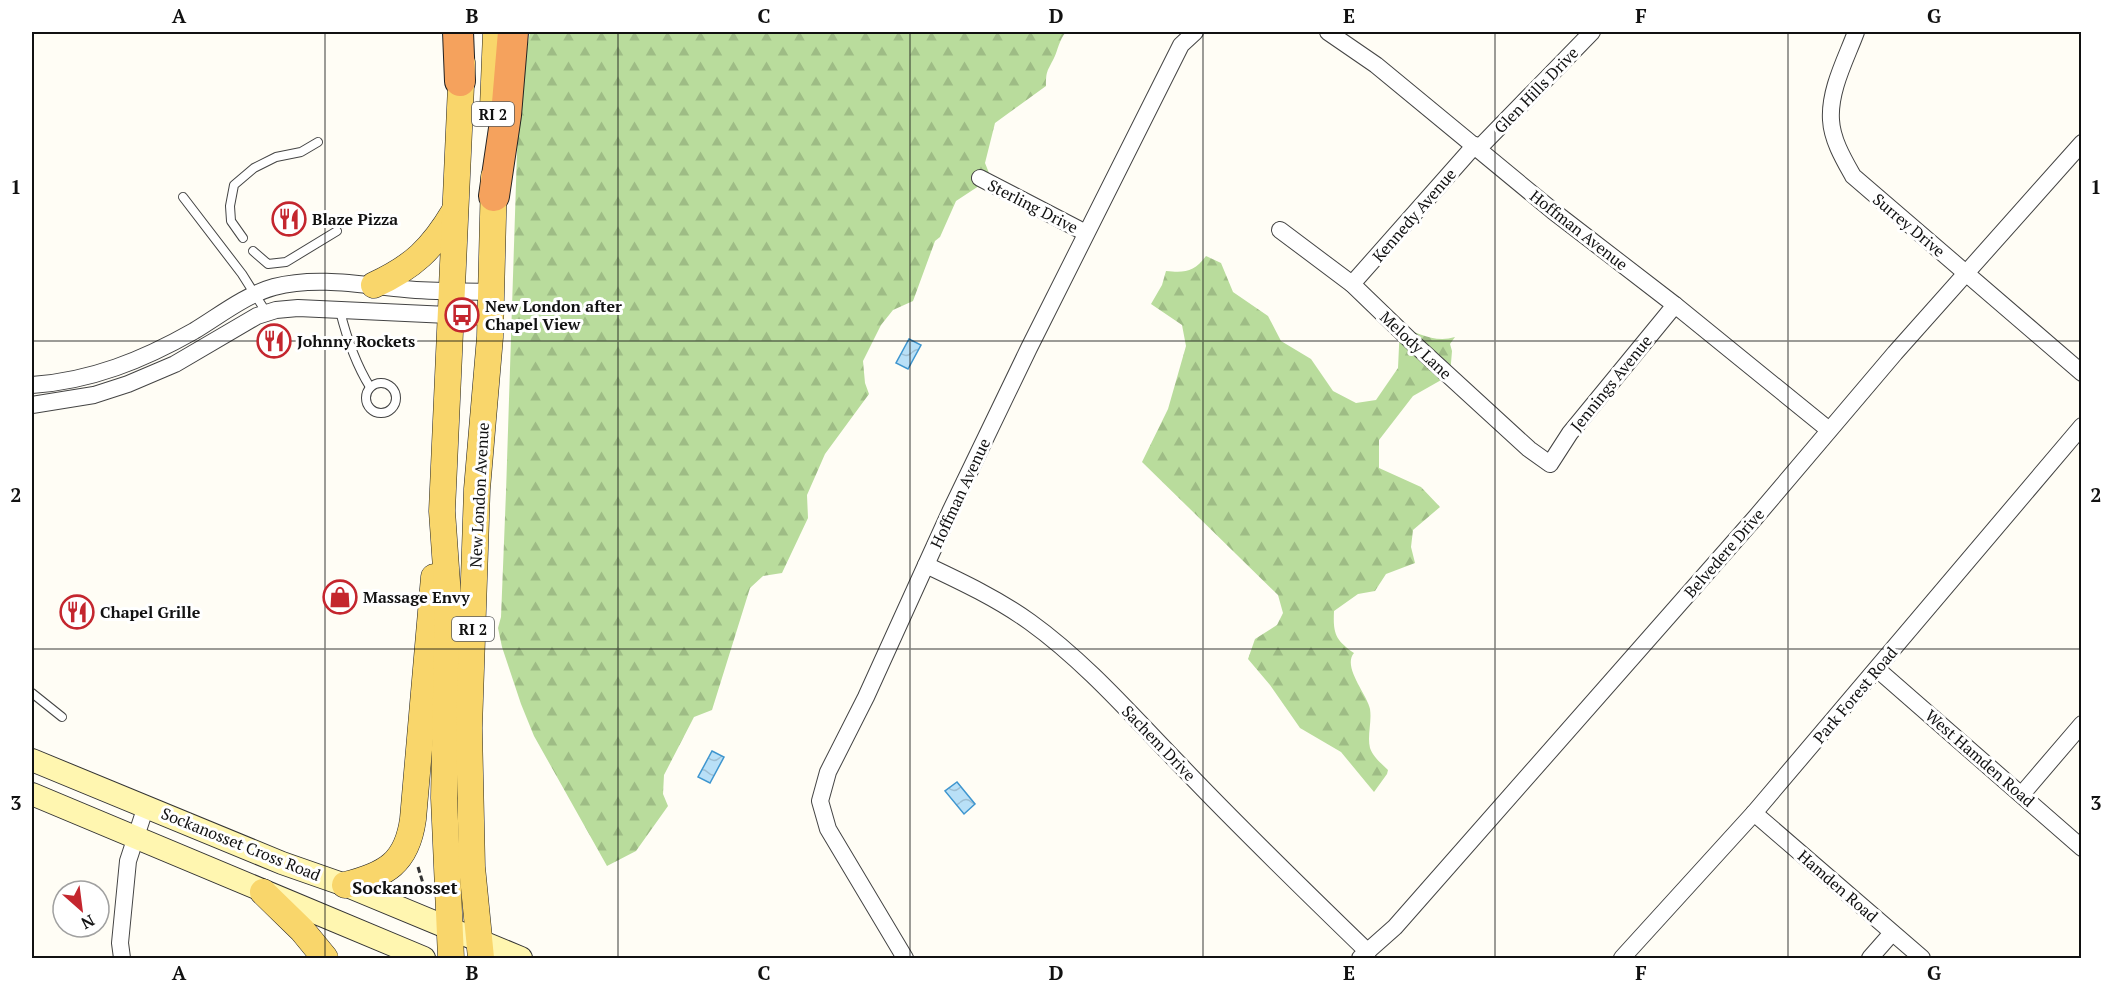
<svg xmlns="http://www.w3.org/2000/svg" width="2113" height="990" font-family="'PT Serif',serif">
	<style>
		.forest { fill: url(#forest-firs) }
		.water { fill: url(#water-waves); stroke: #3f96cf; stroke-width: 1.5 }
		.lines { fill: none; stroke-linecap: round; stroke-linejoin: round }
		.lane-casing { stroke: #444; stroke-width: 10 }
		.street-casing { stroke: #444; stroke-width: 18 }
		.secondary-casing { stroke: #333; stroke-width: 24 }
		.primary-casing { stroke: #222; stroke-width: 27 }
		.highway-casing { stroke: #222; stroke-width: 32 }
		.path { stroke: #333; stroke-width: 3; stroke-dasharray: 6 3; stroke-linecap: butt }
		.lane { stroke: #fff; stroke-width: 8 }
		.street { stroke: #fff; stroke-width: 16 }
		.secondary { stroke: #fff6b0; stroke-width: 22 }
		.primary { stroke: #f9d66b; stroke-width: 26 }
		.highway { stroke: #f5a25d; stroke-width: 30 }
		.grid { fill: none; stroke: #111; stroke-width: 1.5; stroke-opacity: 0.55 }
		.labels { text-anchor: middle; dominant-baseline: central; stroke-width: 6; stroke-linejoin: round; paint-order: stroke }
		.shield { fill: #fff; stroke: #585858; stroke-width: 1.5 }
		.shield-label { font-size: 15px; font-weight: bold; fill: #111 }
		.street-label { font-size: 16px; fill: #111; stroke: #fff }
		.poi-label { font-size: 16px; font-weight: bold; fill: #111; stroke: #fff; text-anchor: start }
		.neighbourhood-label { font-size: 18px; font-weight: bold; fill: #111; stroke: #fff }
		.neatline { fill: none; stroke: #111; stroke-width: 2 }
		.grid-label { font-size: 20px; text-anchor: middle; font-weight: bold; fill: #111 }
	</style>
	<defs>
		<pattern id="forest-firs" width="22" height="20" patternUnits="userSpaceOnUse" patternTransform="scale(1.5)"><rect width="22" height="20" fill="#b9dc9c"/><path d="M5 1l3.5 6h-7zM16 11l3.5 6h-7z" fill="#9ebc85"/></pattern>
		<pattern id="water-waves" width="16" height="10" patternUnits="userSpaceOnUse" patternTransform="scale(1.5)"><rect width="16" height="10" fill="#b9e0f7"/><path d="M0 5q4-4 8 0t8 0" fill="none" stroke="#9ebfd3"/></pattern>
	</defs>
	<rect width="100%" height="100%" fill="#fffdf5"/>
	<g class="forest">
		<path d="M530,32H1066C1059,40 1058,50 1054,58C1047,72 1046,71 1046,86L995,123L985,163L991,178L956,201L940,237L935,241L913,301L893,310L881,325L863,361L865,383L869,394L825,454L807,495L808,518L782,573L763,576L750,588L712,710L694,717L664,775L663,794L668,806L636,851L607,866L534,736L521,704L502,647L498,628L501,617L506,492L519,91Z"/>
		<path d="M1206,256L1221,263L1233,292L1268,316L1281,341L1311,359L1333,391L1356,403L1376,400L1398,368L1400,325C1417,334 1436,343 1455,337L1450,344L1452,351L1450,375L1413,396L1379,440V468L1421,487L1440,507L1413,530L1411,547L1415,563L1386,574L1375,591L1358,594L1334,611C1333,633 1335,640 1354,653C1342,667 1367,694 1370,709C1372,722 1367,736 1370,748C1373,757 1381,763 1388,770L1387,774L1374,792L1341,752L1300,728L1270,685L1248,659L1255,639L1277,625L1283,613L1278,595L1142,462L1168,409L1186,346L1182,325L1151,304L1162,285L1166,271C1185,273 1194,272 1206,256Z"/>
	</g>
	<g class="water">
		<polygon points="909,339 921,345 908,369 896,363"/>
		<polygon points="712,751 724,757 710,783 698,777"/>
		<polygon points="957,782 975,804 964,814 945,791"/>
	</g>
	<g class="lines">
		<g class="lane-casing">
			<g id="lane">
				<polyline points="183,197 242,274 266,312"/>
				<polyline points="243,238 231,221 230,206 234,185 254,168 276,157 301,152 318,142"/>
				<polyline points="253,251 268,264 286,262 337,231"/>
				<path d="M340,311C347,339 355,363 370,387"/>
				<circle cx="381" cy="398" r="15"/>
				<polyline points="32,693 62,717"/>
			</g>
		</g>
		<g class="street-casing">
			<g id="street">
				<polyline points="1328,32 1376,65 1553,211 1675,305 1829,430"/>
				<path d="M1856,32C1846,59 1829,90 1831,120C1832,140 1844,160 1853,176L2082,373"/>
				<polyline points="1479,148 1592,32"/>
				<polyline points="980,178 1086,233"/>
				<polyline points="1280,230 1352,284 1410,340 1529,449 1550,464 1570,433 1675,305"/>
				<polyline points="1352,284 1475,145"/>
				<path d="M32,385C91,381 143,360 194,331C219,316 245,295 274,287C316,276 362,285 405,289C434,292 463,291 491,292"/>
				<polyline points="32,405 94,395 128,384 175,364 257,316 276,310 298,308 491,317"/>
				<path d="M926,565C962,582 998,599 1030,622C1087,663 1135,719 1184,769C1244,832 1306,892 1368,952"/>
				<polyline points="1877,669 2082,848"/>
				<polyline points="2022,794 2082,724"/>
				<polyline points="1754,813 1922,958"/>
				<polyline points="122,958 120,943 128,861 146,806"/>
				<polyline points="905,958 828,829 820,801 828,772 866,697 950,512 1029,348 1181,45 1195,32"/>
				<polyline points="1360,958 1395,927 1755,518 1895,353 2082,143"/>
				<polyline points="1622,958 1754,813 2082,426"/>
				<polyline points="1870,958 1892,933"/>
			</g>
		</g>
		<g class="secondary-casing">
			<g id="secondary">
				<polyline points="32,760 282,863 345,885 521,958"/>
				<polyline points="32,794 424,958"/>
			</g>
		</g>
		<g class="primary-casing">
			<g id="primary">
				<polyline points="493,107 496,32"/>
				<path d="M374,285C413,267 432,249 454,212"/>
				<path d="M345,885C386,875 407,863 413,819L434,577"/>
				<polyline points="263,892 302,930 325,958"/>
				<polyline points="451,958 444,798 448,597 442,511 462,63"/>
				<polyline points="481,958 472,867 469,728 477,489 490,337 494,177"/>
			</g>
		</g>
		<g class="highway-casing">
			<g id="highway">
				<polyline points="458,32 460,81"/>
				<polyline points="494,196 506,115 513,32"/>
			</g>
		</g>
		<polyline class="path" points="418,867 426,893"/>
		<use href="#lane" class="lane"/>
		<use href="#street" class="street"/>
		<use href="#secondary" class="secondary"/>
		<use href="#primary" class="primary"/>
		<use href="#highway" class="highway"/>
	</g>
	<path class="grid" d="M325,32V958M618,32V958M910,32V958M1203,32V958M1495,32V958M1788,32V958M32,341H2082M32,649H2082"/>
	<defs>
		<g id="restaurant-ring" transform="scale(1.725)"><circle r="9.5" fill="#fff" stroke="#c4262e" stroke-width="1.5"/><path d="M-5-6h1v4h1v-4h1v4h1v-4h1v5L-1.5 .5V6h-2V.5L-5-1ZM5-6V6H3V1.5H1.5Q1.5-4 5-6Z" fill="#c4262e"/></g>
		<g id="bus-ring" transform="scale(1.725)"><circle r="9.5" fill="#fff" stroke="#c4262e" stroke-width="1.5"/><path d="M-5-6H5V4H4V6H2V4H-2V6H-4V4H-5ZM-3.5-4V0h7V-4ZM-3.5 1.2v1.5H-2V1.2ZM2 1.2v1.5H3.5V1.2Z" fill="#c4262e"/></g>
		<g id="shop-ring" transform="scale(1.725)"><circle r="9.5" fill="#fff" stroke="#c4262e" stroke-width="1.5"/><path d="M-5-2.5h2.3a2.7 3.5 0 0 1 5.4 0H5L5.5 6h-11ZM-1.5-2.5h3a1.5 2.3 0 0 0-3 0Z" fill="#c4262e"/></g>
	</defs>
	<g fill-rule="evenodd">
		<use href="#restaurant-ring" x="289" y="219"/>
		<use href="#bus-ring" x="462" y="315"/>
		<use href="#restaurant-ring" x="274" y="341"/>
		<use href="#shop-ring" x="340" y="597"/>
		<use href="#restaurant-ring" x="77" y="612"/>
	</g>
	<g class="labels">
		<g class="shield">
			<rect x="472" y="102" width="42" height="24" rx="4.5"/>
			<rect x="452" y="617" width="42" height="24" rx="4.5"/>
		</g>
		<g class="shield-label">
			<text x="493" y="114">RI 2</text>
			<text x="473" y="629">RI 2</text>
		</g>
		<g class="street-label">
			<text transform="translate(1536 90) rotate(-46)">Glen Hills Drive</text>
			<text transform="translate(1033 206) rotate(27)">Sterling Drive</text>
			<text transform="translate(1414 215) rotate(-49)">Kennedy Avenue</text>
			<text transform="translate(1909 225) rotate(40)">Surrey Drive</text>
			<text transform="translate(1579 230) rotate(38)">Hoffman Avenue</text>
			<text transform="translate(1416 345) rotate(43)">Melody Lane</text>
			<text transform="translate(1611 383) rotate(-51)">Jennings Avenue</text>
			<text transform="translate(960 493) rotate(-65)">Hoffman Avenue</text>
			<text transform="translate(479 495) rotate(-87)">New London Avenue</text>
			<text transform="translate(1724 553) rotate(-49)">Belvedere Drive</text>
			<text transform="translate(1855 695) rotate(-50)">Park Forest Road</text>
			<text transform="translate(1159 743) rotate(46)">Sachem Drive</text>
			<text transform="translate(1980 758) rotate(41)">West Hamden Road</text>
			<text transform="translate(241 844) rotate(22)">Sockanosset Cross Road</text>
			<text transform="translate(1838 886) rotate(41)">Hamden Road</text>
		</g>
		<g class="poi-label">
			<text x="312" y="219">Blaze Pizza</text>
			<text x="485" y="306">New London after<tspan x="485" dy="18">Chapel View</tspan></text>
			<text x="297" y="341">Johnny Rockets</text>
			<text x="363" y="597">Massage Envy</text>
			<text x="100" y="612">Chapel Grille</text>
		</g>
		<g class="neighbourhood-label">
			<text x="405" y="887">Sockanosset</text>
		</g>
	</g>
	<rect width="2113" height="990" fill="none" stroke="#ffffff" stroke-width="66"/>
	<g transform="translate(81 909) rotate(152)"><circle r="28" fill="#ffffff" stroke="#a0a0a0" stroke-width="1.5"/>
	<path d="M0-4.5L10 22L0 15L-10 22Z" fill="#c4262e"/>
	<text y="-9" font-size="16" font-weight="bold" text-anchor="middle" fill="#111111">N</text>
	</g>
	<rect x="33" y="33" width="2047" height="924" class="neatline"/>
	<g class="grid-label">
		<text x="179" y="23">A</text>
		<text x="472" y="23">B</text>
		<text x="764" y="23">C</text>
		<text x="1056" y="23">D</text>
		<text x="1349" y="23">E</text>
		<text x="1641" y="23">F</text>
		<text x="1934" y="23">G</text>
		<text x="16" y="194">1</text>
		<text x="2096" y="194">1</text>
		<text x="16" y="502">2</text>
		<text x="2096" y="502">2</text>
		<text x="16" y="810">3</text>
		<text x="2096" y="810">3</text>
		<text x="179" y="980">A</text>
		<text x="472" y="980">B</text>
		<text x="764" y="980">C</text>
		<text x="1056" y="980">D</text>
		<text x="1349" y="980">E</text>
		<text x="1641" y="980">F</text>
		<text x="1934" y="980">G</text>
	</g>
</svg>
